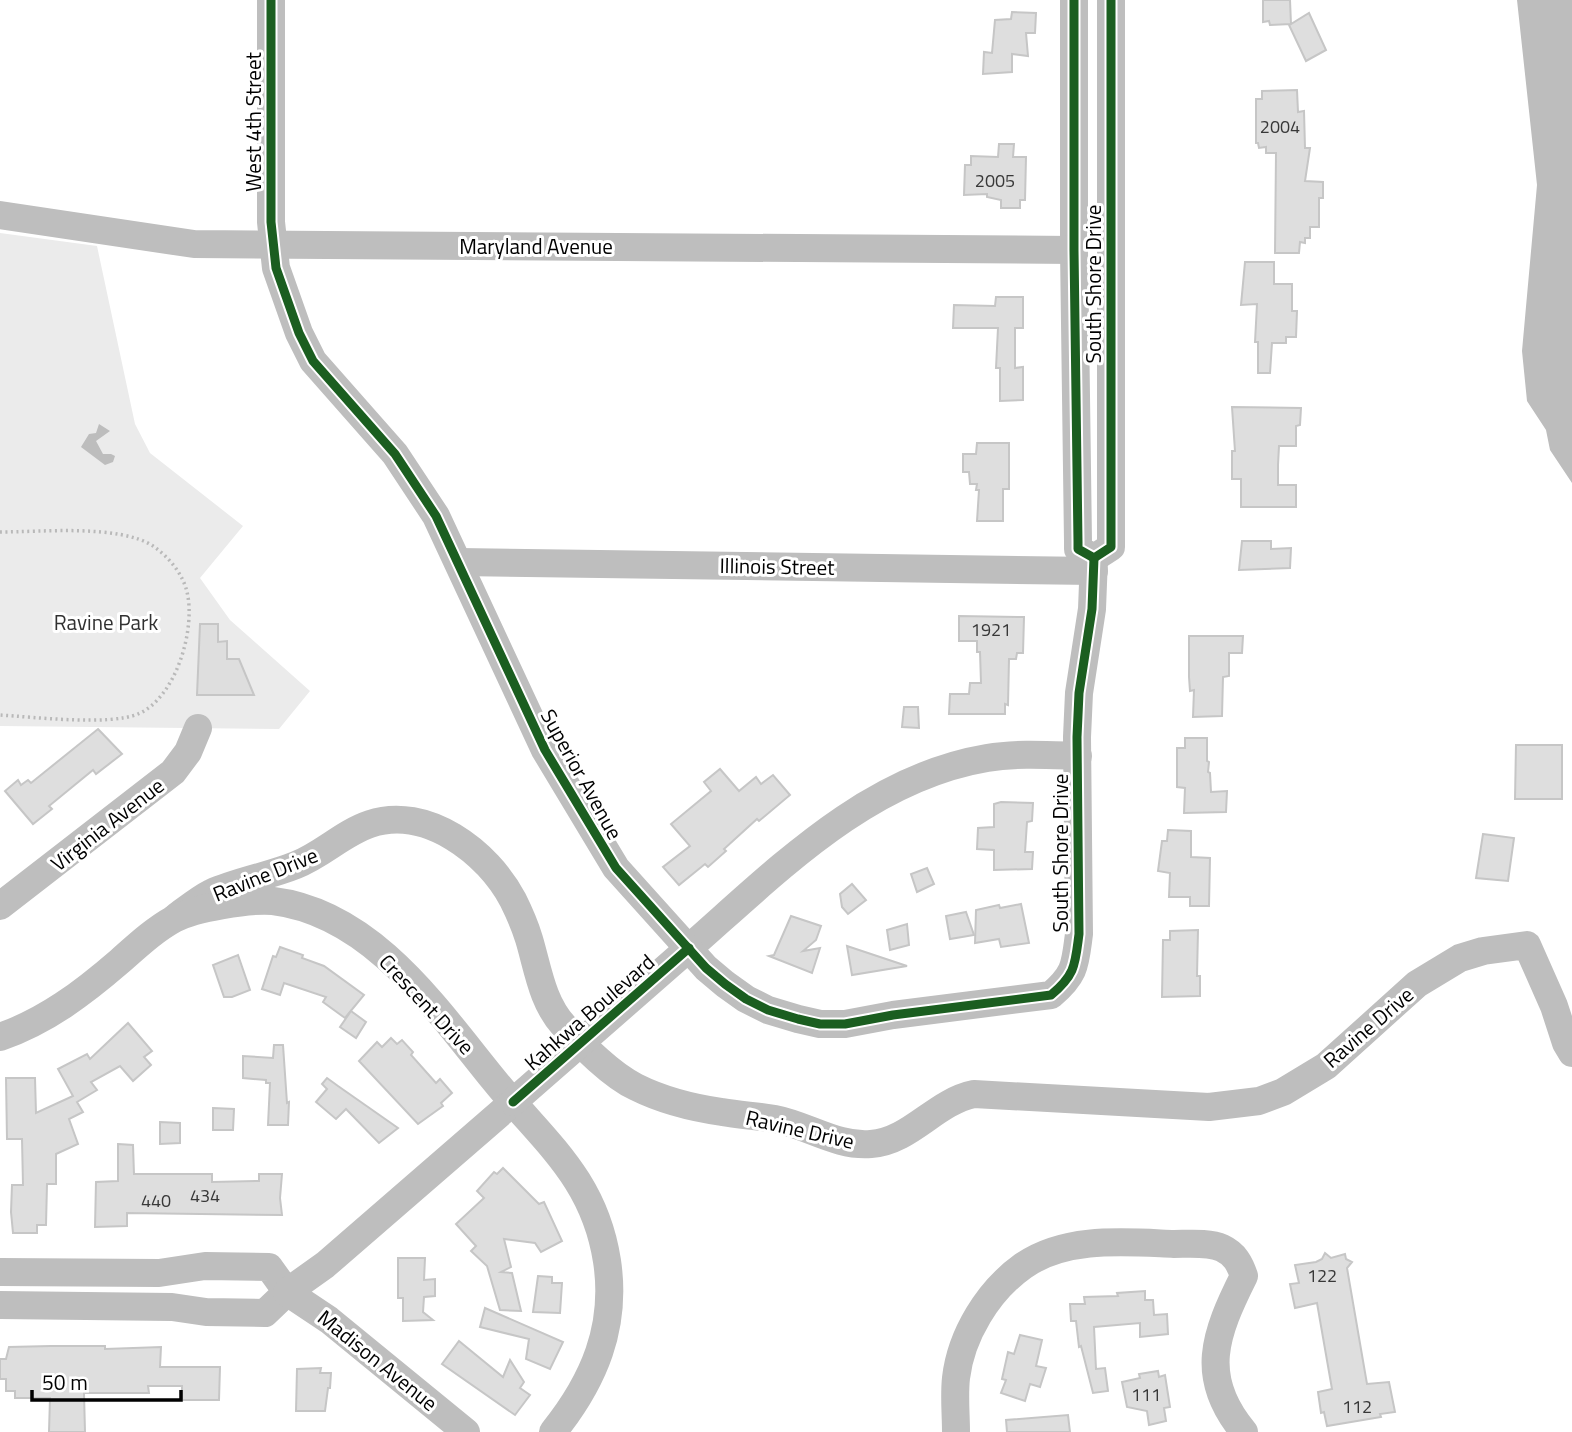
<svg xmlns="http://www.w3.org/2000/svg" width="1572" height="1432" font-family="'Titillium Web',sans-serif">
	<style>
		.green { fill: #ebebeb }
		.water { fill: #bdbdbd }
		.building { fill: #dedede; stroke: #c6c6c6; stroke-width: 2 }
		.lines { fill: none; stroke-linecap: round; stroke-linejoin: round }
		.path { stroke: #b9b9b9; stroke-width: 3.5; stroke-dasharray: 2 3.5; stroke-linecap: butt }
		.minor { stroke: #bebebe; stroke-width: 28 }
		.minor-bridge { stroke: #bebebe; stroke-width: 28 }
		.cycleway-casing { stroke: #fff; stroke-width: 13 }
		.cycleway { stroke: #1b5e20; stroke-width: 9 }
		.labels { text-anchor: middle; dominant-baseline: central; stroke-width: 6; stroke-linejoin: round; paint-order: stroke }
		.number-label { font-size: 18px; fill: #383838 }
		.street-label { font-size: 21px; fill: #000; stroke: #fff }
		.park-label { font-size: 21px; fill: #313131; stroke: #fff }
	</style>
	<rect width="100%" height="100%" fill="#fff"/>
	<polygon class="green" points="0,233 97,246 135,424 150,453 243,526 200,578 230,620 310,691 279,729 0,726"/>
	<g class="water">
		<polygon points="1517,0 1572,0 1572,483 1550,450 1546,430 1527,401 1522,351 1537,185"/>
		<polygon points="99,424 110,431 96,441 103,454 111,454 115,456 113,462 105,465 81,447 89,434 96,433"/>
	</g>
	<g class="building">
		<polygon points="1263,0 1290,0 1291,24 1309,13 1326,50 1306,61 1289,25 1291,24 1270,25 1269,21 1263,22"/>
		<polygon points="1012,12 1036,13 1035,33 1026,33 1028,56 1012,54 1012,72 983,74 984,52 992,53 995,20 1011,19"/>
		<polygon points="1297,90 1298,112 1304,111 1305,148 1310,148 1305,181 1323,182 1323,198 1319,198 1319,227 1310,227 1310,238 1305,238 1305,243 1300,242 1299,253 1275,253 1276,153 1266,153 1266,147 1259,148 1258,143 1256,143 1256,99 1262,99 1262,91"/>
		<polygon points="999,144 1014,144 1013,157 1026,157 1025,200 1020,200 1020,208 1001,208 1001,200 987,197 987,194 964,195 965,165 971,165 971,156 998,157"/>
		<polygon points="1245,262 1274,262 1274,284 1292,284 1292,311 1297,311 1296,337 1286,337 1286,343 1272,343 1270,373 1258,373 1258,342 1255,342 1257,304 1241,305"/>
		<polygon points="996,297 1023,297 1023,328 1015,328 1015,368 1023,367 1023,400 1000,401 1000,368 996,368 998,328 953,328 954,305 995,306"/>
		<polygon points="1232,407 1301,408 1300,425 1296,426 1296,446 1279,446 1278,465 1278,485 1296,485 1296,507 1241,507 1241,479 1232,479 1232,451 1235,451"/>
		<polygon points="977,443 1009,443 1009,489 1003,489 1003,521 977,521 979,490 976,490 977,484 970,484 969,472 963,472 963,454 976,454"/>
		<polygon points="1242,541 1271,541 1271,549 1291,548 1290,568 1239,570"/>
		<polygon points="959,616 1024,617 1023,653 1017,653 1016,659 1009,659 1008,705 1005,704 1005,714 949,714 950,694 969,694 970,683 981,683 980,652 977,652 977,641 959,641"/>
		<polygon points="200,624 218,624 218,642 227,641 227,659 239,659 254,695 197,695"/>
		<polygon points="1189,636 1243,636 1242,653 1229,653 1229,676 1223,677 1222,716 1193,717 1194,690 1190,691 1189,677"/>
		<polygon points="904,707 918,707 919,728 902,727"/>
		<polygon points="98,729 122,754 96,774 93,770 49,806 52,809 33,824 5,791 18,780 21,785 28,780 31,783"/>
		<polygon points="1185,738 1207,738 1207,761 1209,762 1208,772 1210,773 1211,792 1227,791 1226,812 1184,813 1185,788 1177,787 1177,748 1185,748"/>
		<polygon points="1516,745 1562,745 1562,799 1515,799"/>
		<polygon points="720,769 739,791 756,777 761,784 773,775 790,795 759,821 757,819 724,849 726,851 708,867 705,864 679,885 663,867 690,846 671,824 711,791 704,782"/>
		<polygon points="1001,802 1033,803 1032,821 1027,822 1025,852 1033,852 1032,869 994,870 994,850 977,849 978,828 994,827 994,804"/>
		<polygon points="1168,830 1191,831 1191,857 1210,858 1209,906 1190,906 1190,897 1169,897 1170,873 1158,871 1162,841 1167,841"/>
		<polygon points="1483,834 1514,838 1508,881 1476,878"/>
		<polygon points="927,868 934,884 917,892 911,874"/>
		<polygon points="852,884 866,900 848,914 842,907 840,894"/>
		<polygon points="1021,904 1029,943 1001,947 999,939 975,943 976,910 999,905 1000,908"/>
		<polygon points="966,912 974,935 950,939 946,916"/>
		<polygon points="791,916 821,926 816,940 803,951 820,948 812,973 769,956 774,955"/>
		<polygon points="907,924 909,945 890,950 887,930"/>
		<polygon points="1198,930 1197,976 1200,976 1200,996 1162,997 1163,940 1170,940 1170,931"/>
		<polygon points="847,946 907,966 852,975"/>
		<polygon points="280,947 303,955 302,958 324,966 364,995 345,1018 323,1002 326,997 284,983 280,995 262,989 273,956 276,957"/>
		<polygon points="238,955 250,990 232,997 224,997 213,965"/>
		<polygon points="351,1011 366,1022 356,1038 340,1027"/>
		<polygon points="128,1023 152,1051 144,1057 151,1065 133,1081 120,1066 91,1082 97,1090 77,1102 83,1112 69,1119 78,1144 56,1154 56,1184 47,1184 46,1225 37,1225 37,1233 13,1233 11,1212 12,1185 23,1185 22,1139 7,1139 6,1078 35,1078 36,1113 73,1096 58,1069 87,1054 90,1059"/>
		<polygon points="391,1038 397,1044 402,1040 413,1052 411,1055 436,1083 440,1079 452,1093 441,1103 443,1106 418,1124 359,1061 377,1042 382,1047"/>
		<polygon points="274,1045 283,1045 287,1103 289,1102 288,1125 268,1125 270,1083 266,1083 266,1080 243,1078 243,1056 273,1058"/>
		<polygon points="327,1078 338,1086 398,1128 379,1143 346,1109 336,1119 316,1102 327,1089 322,1084"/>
		<polygon points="213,1108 234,1109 233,1130 213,1130"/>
		<polygon points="160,1122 180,1123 180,1143 160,1144"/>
		<polygon points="118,1144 133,1145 134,1174 212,1174 212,1182 259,1181 259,1174 282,1174 280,1198 282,1215 127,1213 127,1226 95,1227 96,1182 118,1181"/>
		<polygon points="503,1168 539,1204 544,1202 562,1241 541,1252 535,1243 504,1239 511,1267 501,1272 512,1273 521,1311 500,1310 487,1266 471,1251 476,1246 456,1224 484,1198 477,1191 494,1172 497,1174"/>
		<polygon points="1325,1253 1331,1258 1345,1254 1346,1259 1352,1262 1347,1268 1367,1384 1389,1382 1395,1412 1380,1414 1381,1417 1327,1426 1324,1412 1321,1413 1318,1392 1332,1389 1317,1303 1295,1308 1290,1284 1299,1283 1295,1265 1316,1262 1322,1259"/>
		<polygon points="398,1258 425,1258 424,1280 435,1279 435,1296 424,1297 423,1312 433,1320 403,1321 403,1298 398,1298"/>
		<polygon points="538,1276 552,1277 552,1283 562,1283 560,1313 533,1312"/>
		<polygon points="1145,1291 1145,1300 1153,1300 1154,1315 1167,1314 1168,1334 1140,1337 1140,1323 1094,1327 1096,1369 1105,1368 1108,1391 1093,1393 1081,1346 1079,1347 1076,1321 1071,1321 1070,1304 1085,1304 1084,1297 1118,1296 1117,1293"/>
		<polygon points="485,1308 563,1342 550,1369 526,1359 529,1339 480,1327"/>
		<polygon points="1020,1335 1042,1340 1036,1366 1046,1368 1040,1387 1030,1384 1025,1401 1001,1393 1006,1380 1002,1379 1008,1352 1014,1354"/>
		<polygon points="459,1341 503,1377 510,1360 524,1382 520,1388 530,1395 515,1415 442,1364"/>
		<polygon points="51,1346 105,1346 105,1349 161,1347 160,1367 220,1367 219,1400 182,1400 182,1386 148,1386 149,1393 84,1393 85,1432 49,1432 50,1398 15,1398 15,1391 6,1391 6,1379 0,1379 0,1359 6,1359 9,1347"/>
		<polygon points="321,1368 320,1373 331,1373 330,1388 328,1388 325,1411 296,1411 297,1369"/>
		<polygon points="1158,1371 1159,1377 1165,1375 1170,1407 1164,1408 1166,1421 1149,1425 1147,1411 1127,1407 1122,1382 1140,1378 1139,1374"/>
		<polygon points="1068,1415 1070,1432 1007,1432 1006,1420"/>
	</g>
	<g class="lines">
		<path class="path" d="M0,532C41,532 119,524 153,546C168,556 183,574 187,592C196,629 176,698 138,714C109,726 34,717 0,715"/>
		<g class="minor">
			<path d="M271,0V222L276,268L299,333L313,361L395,454L436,516L545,750L616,868L706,968L725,984L746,999L768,1010L798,1019L820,1024H845L893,1015L1051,995C1076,974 1075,964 1079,934L1077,737L1079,693L1092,609L1094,558"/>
			<polyline points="1074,0 1074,250 1078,542 1078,549 1094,558 1111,547 1111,0"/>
			<polyline points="0,215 194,244 1074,250"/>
			<polyline points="459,562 1094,571"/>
			<polyline points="0,906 173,772 188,752 198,728"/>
			<path d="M176,917C187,909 199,899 211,893C238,881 269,876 296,865C322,855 343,833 370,824C426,805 488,852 513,900C519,912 525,926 529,939C538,969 542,1002 564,1026C583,1046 611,1075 636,1087C662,1100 694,1108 722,1112C739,1115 757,1116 775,1119C807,1125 837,1147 871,1144C911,1141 935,1102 974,1094L1209,1107L1259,1101L1283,1092L1326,1066L1417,984L1460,958L1483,951L1527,945L1554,1006L1566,1043L1572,1053"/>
			<path d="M689,948C777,871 867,778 987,758C1017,753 1047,755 1078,756"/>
			<path d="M0,1037C46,1021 83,993 120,961C137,946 154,930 174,919C194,908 250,899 273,901C372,913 436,1009 494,1080C543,1141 594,1177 607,1261C617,1327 594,1381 553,1432"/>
			<polyline points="0,1272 159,1273 205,1266 269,1267 287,1292 265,1313 206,1312 172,1307 0,1305"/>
			<polyline points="466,1432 329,1320 287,1292 325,1265 513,1102"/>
			<path d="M956,1432C956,1414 954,1396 956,1378C961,1335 988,1291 1023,1266C1066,1236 1125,1242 1174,1244C1188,1244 1209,1242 1222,1248C1235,1254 1240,1264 1244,1276C1215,1334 1198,1377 1244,1432"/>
		</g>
		<polyline class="minor-bridge" points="513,1102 689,948"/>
		<g class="cycleway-casing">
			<g id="cycleway">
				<path d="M271,0V222L276,268L299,333L313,361L395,454L436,516L545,750L616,868L706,968L725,984L746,999L768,1010L798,1019L820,1024H845L893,1015L1051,995C1076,974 1075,964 1079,934L1077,737L1079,693L1092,609L1094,558"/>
				<polyline points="1074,0 1074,250 1078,542 1078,549 1094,558 1111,547 1111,0"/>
				<polyline points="513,1102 689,948"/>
			</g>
		</g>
		<use href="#cycleway" class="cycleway"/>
	</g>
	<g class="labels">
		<g class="number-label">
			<text x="1280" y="126">2004</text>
			<text x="995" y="180">2005</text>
			<text x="991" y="629">1921</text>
			<text x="205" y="1195">434</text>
			<text x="156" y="1200">440</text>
			<text x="1322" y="1275">122</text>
			<text x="1146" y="1394">111</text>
			<text x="1357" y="1406">112</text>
		</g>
		<g class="street-label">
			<text transform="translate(253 122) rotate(-90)">West 4th Street</text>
			<text x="536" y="246">Maryland Avenue</text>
			<text transform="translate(1093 284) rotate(-90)">South Shore Drive</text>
			<text transform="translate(777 566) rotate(1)">Illinois Street</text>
			<text transform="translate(582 774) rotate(61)">Superior Avenue</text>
			<text transform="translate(107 824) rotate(-38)">Virginia Avenue</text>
			<text transform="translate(1060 853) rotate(-90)">South Shore Drive</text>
			<text transform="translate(265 874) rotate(-22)">Ravine Drive</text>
			<text transform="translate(427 1004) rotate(47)">Crescent Drive</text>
			<text transform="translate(589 1012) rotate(-41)">Kahkwa Boulevard</text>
			<text transform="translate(1368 1027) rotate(-41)">Ravine Drive</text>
			<text transform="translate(800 1129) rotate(13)">Ravine Drive</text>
			<text transform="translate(378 1360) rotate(39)">Madison Avenue</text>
		</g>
		<g class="park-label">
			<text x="106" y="622">Ravine Park</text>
		</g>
	</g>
	<path d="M32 1390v10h149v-10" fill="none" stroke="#000000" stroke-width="3.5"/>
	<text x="42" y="1390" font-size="21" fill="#000000" stroke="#ffffff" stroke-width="5" paint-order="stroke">50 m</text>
</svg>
